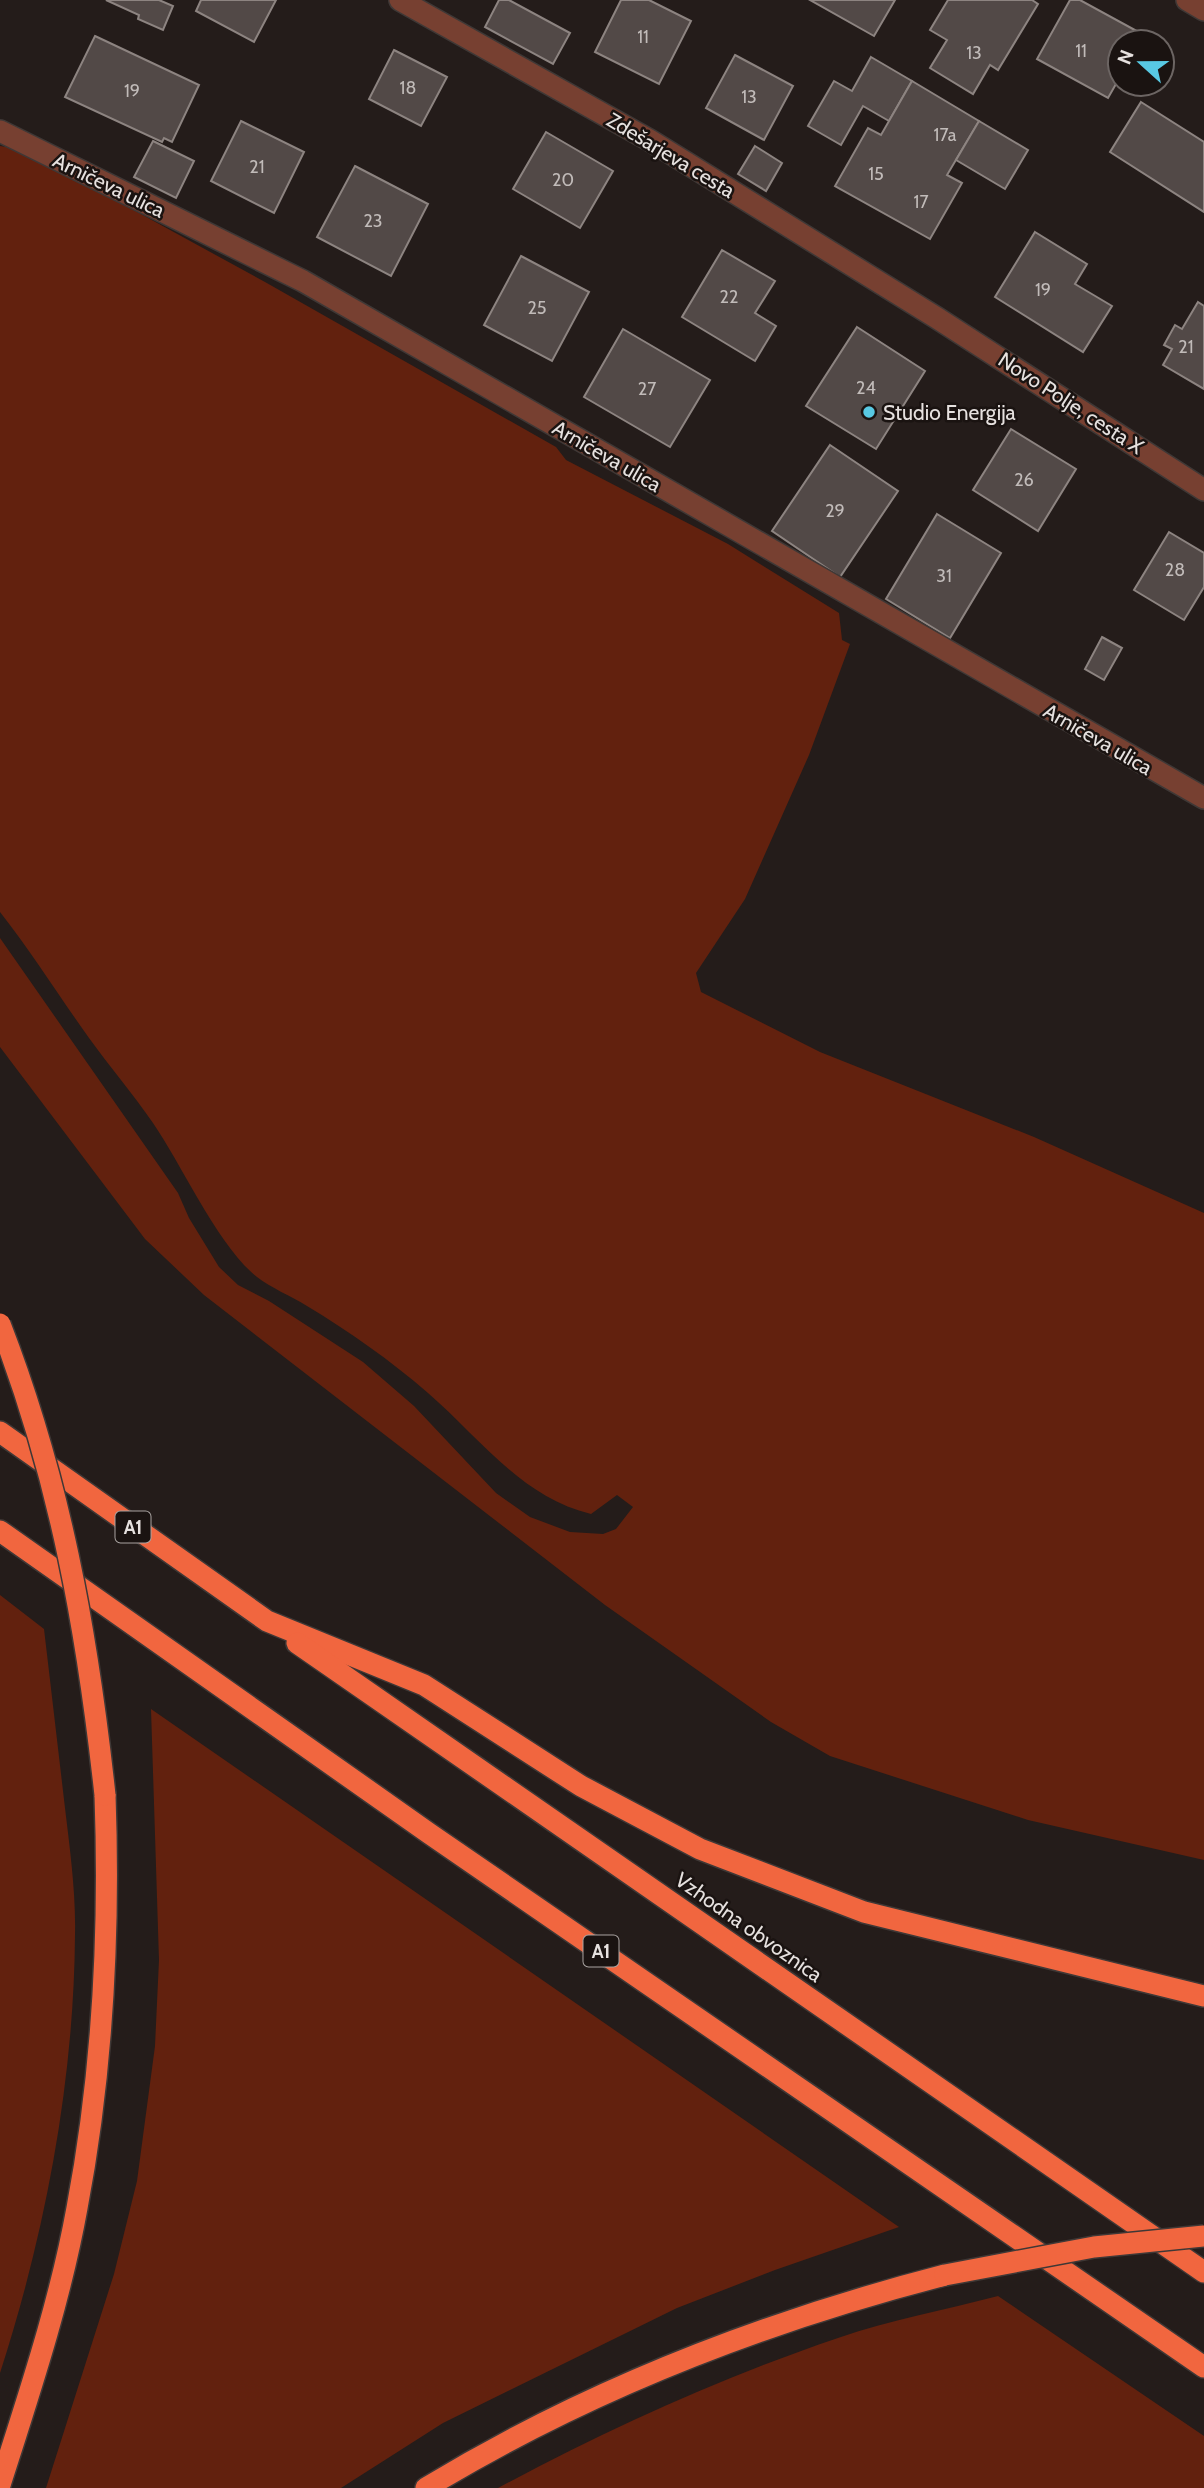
<svg xmlns="http://www.w3.org/2000/svg" width="1204" height="2488" font-family="Cabin,sans-serif">
	<style>
		.green { fill: #62210e }
		.building { fill: #524947; stroke: #8d8481; stroke-width: 2 }
		.lines { fill: none; stroke-linecap: round; stroke-linejoin: round }
		.minor-casing { stroke: #3f3836; stroke-width: 24 }
		.motorway-casing { stroke: #3f3836; stroke-width: 24 }
		.minor { stroke: #774031; stroke-width: 21 }
		.motorway { stroke: #f1663f; stroke-width: 21 }
		.motorway-bridge-casing { stroke: #3f3836; stroke-width: 24; stroke-linecap: butt }
		.motorway-bridge { stroke: #f1663f; stroke-width: 21 }
		.poi-dot { fill: #58c9e3; stroke: #1a1311; stroke-width: 2.5 }
		.labels { text-anchor: middle; dominant-baseline: central; stroke-width: 5; stroke-linejoin: round; paint-order: stroke }
		.number-label { font-size: 18px; fill: #c1bbb9 }
		.shield { fill: #1a1311; stroke: #a9a3a1; stroke-width: 2 }
		.shield-label { font-size: 19px; font-weight: bold; fill: #e6e1df }
		.street-label { font-size: 21px; fill: #e6e1df; stroke: #1a1311 }
		.poi-label { font-size: 21px; fill: #e6e1df; stroke: #1a1311; text-anchor: start }
	</style>
	<rect width="100%" height="100%" fill="#241c1a"/>
	<g class="green">
		<path d="M0,146L24,150L265,282L556,447L566,460L728,544L839,613L842,640L850,644L809,755L745,899L696,973L701,992L820,1052L1034,1137L1204,1213V1860L1028,1820L830,1756L771,1722L605,1605L204,1295L145,1239L0,1047V938L178,1193L189,1218L219,1267L238,1285L269,1301L363,1362L414,1406L496,1493L530,1517L570,1532L603,1534L616,1529L633,1507L617,1495L591,1514C521,1497 480,1438 428,1393C390,1360 350,1332 307,1306C291,1296 271,1288 257,1277C218,1246 182,1165 153,1123C133,1094 110,1067 89,1038C59,996 32,953 0,912Z"/>
		<path d="M0,1595L44,1629C51,1688 58,1748 65,1808C70,1850 76,1893 75,1935C74,2082 45,2234 0,2373Z"/>
		<polygon points="151,1709 899,2227 775,2270 677,2308 443,2423 341,2488 46,2488 114,2274 137,2181 155,2046 159,1960"/>
		<path d="M998,2296L1204,2436V2488H498C608,2429 720,2378 838,2338C890,2320 945,2310 998,2296Z"/>
	</g>
	<g class="building">
		<polygon points="106,0 159,0 173,6 163,30 138,19 139,15"/>
		<polygon points="201,0 276,0 254,42 196,11"/>
		<polygon points="499,0 509,0 570,33 553,64 485,27"/>
		<polygon points="621,0 649,0 691,21 659,84 595,52"/>
		<polygon points="810,0 895,0 874,36"/>
		<polygon points="948,0 1032,0 1038,4 998,70 990,65 973,94 930,68 947,40 930,30"/>
		<polygon points="1070,0 1080,0 1144,35 1140,42 1120,42 1120,77 1108,98 1037,59"/>
		<polygon points="95,36 199,85 172,142 164,138 162,142 65,97"/>
		<polygon points="394,50 447,77 421,126 369,99"/>
		<polygon points="735,55 793,86 764,140 706,108"/>
		<polygon points="871,57 912,81 889,121 863,106 841,145 808,126 834,81 852,91"/>
		<polygon points="912,81 979,121 947,175 962,183 930,239 835,186 868,128 881,135"/>
		<polygon points="1141,102 1204,142 1204,212 1110,152"/>
		<polygon points="241,121 304,152 274,213 211,181"/>
		<polygon points="979,121 1028,150 1005,189 956,160"/>
		<polygon points="546,132 613,171 580,228 513,189"/>
		<polygon points="153,141 194,161 176,198 134,177"/>
		<polygon points="755,146 782,163 766,191 738,174"/>
		<polygon points="355,166 428,204 391,276 317,237"/>
		<polygon points="1035,232 1087,264 1075,284 1112,306 1083,352 995,297"/>
		<polygon points="722,250 775,281 755,313 776,326 755,361 682,317"/>
		<polygon points="521,256 589,292 552,361 484,325"/>
		<polygon points="1198,302 1204,306 1204,389 1163,365 1172,349 1164,345 1175,325 1182,329"/>
		<polygon points="857,327 925,371 876,449 806,406"/>
		<polygon points="623,329 710,380 670,447 584,397"/>
		<polygon points="1011,429 1076,469 1038,531 973,490"/>
		<polygon points="830,445 898,491 840,577 772,531"/>
		<polygon points="937,514 1001,553 950,638 886,599"/>
		<polygon points="1169,532 1204,553 1204,587 1184,620 1134,590"/>
		<polygon points="1102,637 1122,648 1104,680 1085,669"/>
	</g>
	<g class="lines">
		<g class="minor-casing">
			<g id="minor">
				<polyline points="400,0 651,141 937,318 1204,490"/>
				<polyline points="1187,0 1204,10"/>
				<polyline points="0,131 303,281 1204,798"/>
			</g>
		</g>
		<g class="motorway-casing">
			<g id="motorway">
				<polyline points="0,1432 267,1621 424,1685 581,1786 700,1849 864,1912 1204,1996"/>
				<polyline points="0,1531 430,1834 1204,2367"/>
				<polyline points="297,1643 1204,2272"/>
				<path d="M0,2485C29,2394 60,2302 77,2208C103,2071 110,1934 105,1795"/>
				<path d="M426,2488C587,2390 763,2322 945,2275"/>
			</g>
		</g>
		<use href="#minor" class="minor"/>
		<use href="#motorway" class="motorway"/>
		<g class="motorway-bridge-casing">
			<g id="motorway-bridge">
				<path d="M0,1324C60,1479 87,1630 105,1795"/>
				<polyline points="945,2275 1094,2247 1204,2236"/>
			</g>
		</g>
		<use href="#motorway-bridge" class="motorway-bridge"/>
	</g>
	<circle class="poi-dot" cx="869" cy="412" r="7"/>
	<g class="labels">
		<g class="number-label">
			<text x="643" y="37">11</text>
			<text x="1081" y="51">11</text>
			<text x="974" y="53">13</text>
			<text x="408" y="88">18</text>
			<text x="132" y="91">19</text>
			<text x="749" y="97">13</text>
			<text x="945" y="135">17a</text>
			<text x="257" y="167">21</text>
			<text x="876" y="174">15</text>
			<text x="563" y="180">20</text>
			<text x="921" y="202">17</text>
			<text x="373" y="221">23</text>
			<text x="1043" y="290">19</text>
			<text x="729" y="297">22</text>
			<text x="537" y="308">25</text>
			<text x="1186" y="347">21</text>
			<text x="866" y="388">24</text>
			<text x="647" y="389">27</text>
			<text x="1024" y="480">26</text>
			<text x="835" y="511">29</text>
			<text x="1175" y="570">28</text>
			<text x="944" y="576">31</text>
		</g>
		<g class="shield">
			<rect x="115.5" y="1511.5" width="35" height="31" rx="5"/>
			<rect x="583.5" y="1935.5" width="35" height="31" rx="5"/>
		</g>
		<g class="shield-label">
			<text x="133" y="1527">A1</text>
			<text x="601" y="1951">A1</text>
		</g>
		<g class="street-label">
			<text transform="translate(671 155) rotate(31)">Zdešarjeva cesta</text>
			<text transform="translate(109 185) rotate(26)">Arničeva ulica</text>
			<text transform="translate(1071 403) rotate(33)">Novo Polje, cesta X</text>
			<text transform="translate(607 456) rotate(30)">Arničeva ulica</text>
			<text transform="translate(1098 739) rotate(30)">Arničeva ulica</text>
			<text transform="translate(749 1927) rotate(35)">Vzhodna obvoznica</text>
		</g>
		<g class="poi-label">
			<text x="883" y="412">Studio Energija</text>
		</g>
	</g>
	<g transform="translate(1141 63) rotate(291)"><circle r="33" fill="#1a1311" stroke="#6c6563" stroke-width="2"/>
	<path d="M0-5L12 26L0 18L-12 26Z" fill="#58c9e3"/>
	<text y="-10" font-size="19" font-weight="bold" text-anchor="middle" fill="#e6e1df">N</text>
	</g>
</svg>
